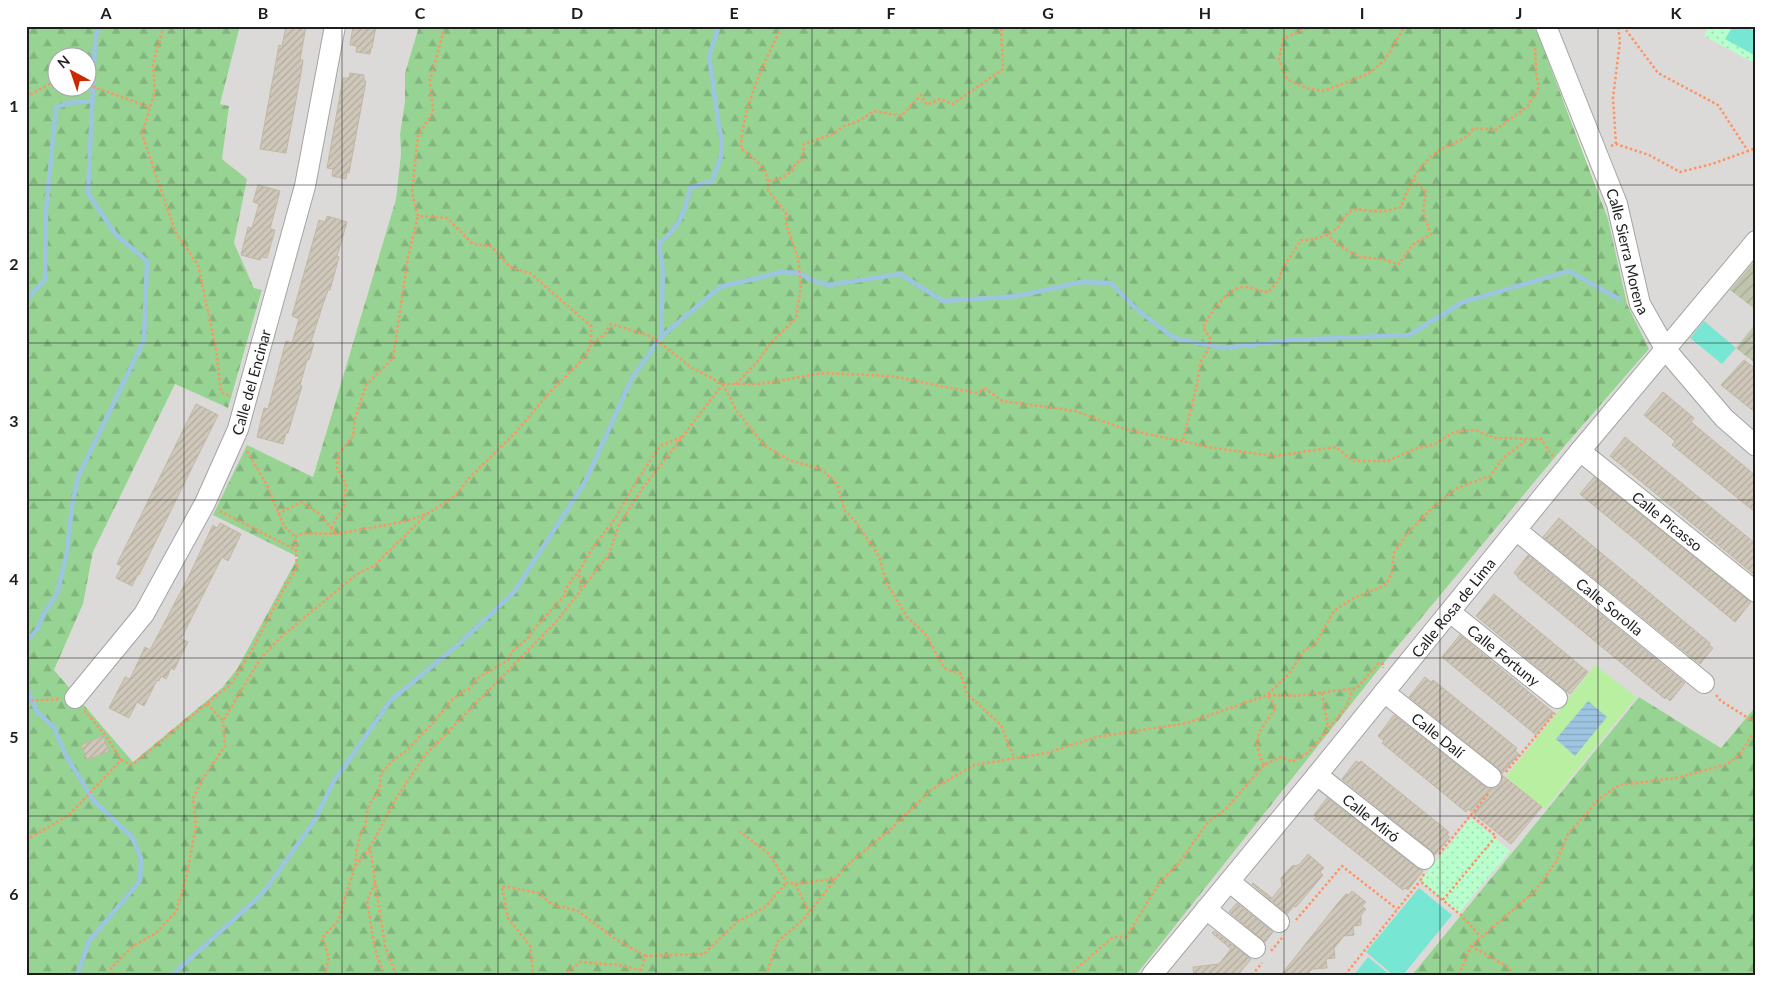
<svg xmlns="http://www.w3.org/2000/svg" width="1782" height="1001" font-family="Lato,sans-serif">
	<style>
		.residential { fill: #dbdad9 }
		.construction { fill: url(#construction-furrows) }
		.grass { fill: #b8efa1 }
		.forest { fill: url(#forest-firs); fill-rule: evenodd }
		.park { fill: url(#park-dots) }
		.pitch { fill: #77e6d2 }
		.water { fill: url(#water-rules) }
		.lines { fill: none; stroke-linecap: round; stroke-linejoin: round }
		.stream { stroke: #9dc4e1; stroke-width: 4.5 }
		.building { fill: url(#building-hatch); stroke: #c2b7a2 }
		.minor-casing { stroke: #a4a4a4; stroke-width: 22 }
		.path { stroke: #ff9362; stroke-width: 2.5; stroke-dasharray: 2.5 2.5; stroke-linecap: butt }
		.minor { stroke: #fff; stroke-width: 20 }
		.grid { fill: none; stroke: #1d1d1d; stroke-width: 1; stroke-opacity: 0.55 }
		.labels { text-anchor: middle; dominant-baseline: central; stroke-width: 4; stroke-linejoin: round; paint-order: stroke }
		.street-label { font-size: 15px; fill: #1d1d1d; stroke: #fff }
		.neatline { fill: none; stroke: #1d1d1d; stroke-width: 2 }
		.grid-label { font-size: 16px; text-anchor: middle; font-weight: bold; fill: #1d1d1d }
	</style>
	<defs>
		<pattern id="construction-furrows" width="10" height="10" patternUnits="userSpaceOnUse" patternTransform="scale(1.25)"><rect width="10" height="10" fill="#bfc4ac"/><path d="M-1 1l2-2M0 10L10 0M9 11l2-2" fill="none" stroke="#a4a894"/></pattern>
		<pattern id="forest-firs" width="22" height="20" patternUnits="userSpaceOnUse" patternTransform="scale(1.25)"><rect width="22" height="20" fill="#97d392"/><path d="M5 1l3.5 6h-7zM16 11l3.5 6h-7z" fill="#82b57d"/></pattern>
		<pattern id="park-dots" width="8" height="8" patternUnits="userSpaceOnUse" patternTransform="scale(1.25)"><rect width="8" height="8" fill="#b9ffcd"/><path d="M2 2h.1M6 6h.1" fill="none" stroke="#9fdab0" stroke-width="1.8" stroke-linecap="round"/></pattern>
		<pattern id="water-rules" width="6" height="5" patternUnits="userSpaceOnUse" patternTransform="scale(1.25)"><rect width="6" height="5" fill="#9dc4e1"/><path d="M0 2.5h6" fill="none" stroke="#87a8c1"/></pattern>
		<pattern id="building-hatch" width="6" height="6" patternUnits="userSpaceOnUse" patternTransform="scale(1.25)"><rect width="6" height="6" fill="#cfc8ba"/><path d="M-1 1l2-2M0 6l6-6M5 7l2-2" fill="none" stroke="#b1ab9f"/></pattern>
	</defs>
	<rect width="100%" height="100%" fill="#efede1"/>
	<g class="residential">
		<polygon points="240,26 419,26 405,73 405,101 400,134 401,153 396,199 313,477 214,515 298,557 237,669 222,688 133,762 54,670 83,604 93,552 175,384 228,408 262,291 254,288 234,243 247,179 222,159 229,106 220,104"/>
		<polygon points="1533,26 1756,26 1756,706 1721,748 1639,697 1412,975 1136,975 1383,664 1556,456 1649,349 1627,304 1608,219 1590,168 1538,34"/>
	</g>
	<g class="construction">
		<polygon points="1756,259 1756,310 1730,290"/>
		<polygon points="1756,323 1756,364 1736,348"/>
	</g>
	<polygon class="grass" points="1595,665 1636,697 1545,809 1506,777"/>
	<g class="forest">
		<path d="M26,26H240L220,104L229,106L222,159L247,179L234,243L254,288L262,290L228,408L175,384L93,552L83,604L54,670L133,762L222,688L237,669L298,557L213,515L247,445L313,477L396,199L401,153L400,134L405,101V73L419,26H1533L1538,34L1608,219L1627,304L1649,349L1556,456L1383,664L1136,975H26ZM58,58H88V88H58Z"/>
		<polygon points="1639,697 1721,748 1756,706 1756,975 1412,975"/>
	</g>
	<g class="park">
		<polygon points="1709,26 1756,26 1756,64 1704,36"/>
		<polygon points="1471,818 1510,851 1459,913 1420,881"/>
	</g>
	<g class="pitch">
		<polygon points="1733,26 1745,26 1756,32 1756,56 1725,39"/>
		<polygon points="1704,321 1736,348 1722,364 1690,338"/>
		<polygon points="1419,888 1452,915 1403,975 1393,975 1366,952"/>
		<polygon points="1368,957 1390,975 1354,975"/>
	</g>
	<polygon class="water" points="1588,701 1607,717 1575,756 1556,739"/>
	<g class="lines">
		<g class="stream">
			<polyline points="26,300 45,280 46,210 56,108 67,103 92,101"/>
			<path d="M661,337L663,271L659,243C679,228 685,212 690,188L712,181L721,156L722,142L718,120L709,56L719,26"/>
			<polyline points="26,642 37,630 44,613 57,594 67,552 72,506 78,477 144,340 147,261 116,235 88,193 95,44 98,26"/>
			<polyline points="26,686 37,712 54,727 65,754 94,801 132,837 141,858 140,881 89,941 77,975"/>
			<polyline points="172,975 262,894 313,823 334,781 391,700 459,644 514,592 585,482 632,378 661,337 720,287 782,272 799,273 814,281 828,285 900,274 943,301 1018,296 1081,282 1111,283 1135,308 1174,338 1223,348 1293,340 1409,335 1463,302 1569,271 1619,299"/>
		</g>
	</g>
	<g class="building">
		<polygon points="286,26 306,26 300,60 303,60 301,73 286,153 260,149 279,45 282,46"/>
		<polygon points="353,26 376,26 372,48 371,48 370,54 356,52 357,46 350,45"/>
		<polygon points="350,73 364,75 364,81 366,81 349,173 347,172 346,179 332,176 333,169 327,168 343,78 349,78"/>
		<polygon points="258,185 280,191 270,229 275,230 267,258 261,257 260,260 241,255 248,227 252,228 259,204 253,202"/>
		<polygon points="327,216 347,222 337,256 339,257 330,290 328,290 322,307 311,342 314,343 309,360 307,360 300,385 302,386 288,433 286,433 283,444 257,437 264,408 268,409 286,341 292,343 299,319 292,316 319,220 325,222"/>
		<polygon points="1744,360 1756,369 1756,413 1721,385"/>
		<polygon points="1663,392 1694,418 1691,422 1756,476 1756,513 1672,445 1675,441 1644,415"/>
		<polygon points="196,404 218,415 139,575 138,574 132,586 116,578 122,566 117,564"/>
		<polygon points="1625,437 1756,544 1756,576 1610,456"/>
		<polygon points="1594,477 1751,602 1735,622 1580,494"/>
		<polygon points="1559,518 1710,643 1709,645 1713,648 1700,664 1543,537"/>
		<polygon points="220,523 241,534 228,561 222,557 181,639 188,642 174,670 171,668 166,679 161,676 159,681 157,680 144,706 137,702 129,718 109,708 125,677 130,679 145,647 150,650 188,578 213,525 217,528"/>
		<polygon points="1528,555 1685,683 1670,701 1666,697 1665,699 1517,577 1518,576 1514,573"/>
		<polygon points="1494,594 1588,672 1570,694 1476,616"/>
		<polygon points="1460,635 1554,713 1536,735 1442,657"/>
		<polygon points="1425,677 1431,682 1433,680 1517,748 1515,751 1519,754 1502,774 1498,768 1409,697"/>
		<polygon points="1394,715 1484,786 1490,789 1496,788 1501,784 1502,775 1542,807 1511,844 1472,812 1468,809 1466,812 1382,743 1384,741 1378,736"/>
		<polygon points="103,736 109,751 87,760 81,745"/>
		<polygon points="1356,761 1359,763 1361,761 1449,832 1447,835 1450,837 1435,855 1431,850 1342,779"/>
		<polygon points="1327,798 1417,868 1423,871 1408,890 1405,888 1403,890 1314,819 1317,817 1314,815"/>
		<polygon points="1308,854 1324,868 1320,872 1323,875 1296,907 1294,906 1287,914 1252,884 1253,883 1272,898 1282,886 1281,878 1292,866 1299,865"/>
		<polygon points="1352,891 1366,902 1362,906 1366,909 1361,915 1361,925 1353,926 1354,935 1344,936 1334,948 1335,958 1326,959 1327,968 1312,969 1307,975 1281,975 1338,903 1346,894 1349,895"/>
		<polygon points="1237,903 1273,932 1265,942 1229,912"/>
		<polygon points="1214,931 1251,959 1238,975 1194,975 1193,967 1219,964 1231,949 1212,933"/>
	</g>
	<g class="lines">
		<g class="minor-casing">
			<g id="minor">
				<path id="s1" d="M1546,26L1617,204L1640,304L1666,350L1724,418L1756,446"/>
				<path id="s2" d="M1580,451L1756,592"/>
				<path id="s3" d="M1516,530L1704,683"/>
				<path id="s4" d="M1450,612L1557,698"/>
				<path id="s5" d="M1384,692L1491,777"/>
				<path id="s6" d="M75,698L144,614L205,503L238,429L305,186L335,26"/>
				<path id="s7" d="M1317,775L1424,859"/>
				<polyline points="1230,882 1279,922"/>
				<polyline points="1206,909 1255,948"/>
				<path id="s8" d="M1152,975L1317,775L1580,451L1756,241"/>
			</g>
		</g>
		<g class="path">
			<polyline points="164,26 153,64 155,91 142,134 175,231 198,265 216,349 221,392 231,397"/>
			<polyline points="445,26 430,80 433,112 418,136 412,193 418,216 447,218 473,244 491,246 510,267 530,273 591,326 591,344"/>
			<polyline points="1311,26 1283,39 1279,59 1287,79 1305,88 1324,91 1368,74 1385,60 1403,29"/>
			<polyline points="1623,26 1658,73 1718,105 1748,151 1756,148"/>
			<polyline points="88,85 150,107"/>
			<polyline points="26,97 55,81 58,81"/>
			<polyline points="1616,144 1613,98 1620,41 1618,26"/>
			<polyline points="1611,146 1616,144 1649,155 1680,172 1712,164 1748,151"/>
			<path d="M769,181C775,181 787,176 791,171C795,165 795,163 802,160L804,144L835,133L844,126L857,122L874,111L901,116L921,95L927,105L940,99L953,104L1003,69L1001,26"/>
			<polyline points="1326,234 1340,246 1359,257 1381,259 1399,264 1412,245 1431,234 1423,213 1426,192 1413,179"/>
			<polyline points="723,384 736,410 764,445 789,460 821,469 837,484 845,511 855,521 879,556 886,582 907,617 926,635 944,668 961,674 967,694 1001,725 1014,758"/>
			<path d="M736,384L757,362L771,343L796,318L801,286L798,258L786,224V213L768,190C770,170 756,159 741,149C742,108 764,62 782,26"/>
			<path d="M1183,440L1197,385L1200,364L1209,347L1210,338L1203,327C1211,313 1227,287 1245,287C1252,286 1257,292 1268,292L1279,280L1282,269L1301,240C1314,240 1328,237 1338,227C1343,221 1345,212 1354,210C1360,208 1367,211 1373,211C1383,212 1392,210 1401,207C1408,186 1419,164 1437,152C1449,143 1465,142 1473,129H1488L1494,131L1528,106L1539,87L1536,73L1535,47"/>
			<polyline points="247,451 267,485 284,526 295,537"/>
			<polyline points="220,511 296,550"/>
			<polyline points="278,514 301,502 317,512 336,533"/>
			<polyline points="331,528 344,506 346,484 337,468 338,455 353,436 355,419 366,385 393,358 408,257 418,216"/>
			<polyline points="579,571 592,549 616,517 634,485 660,446 682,437"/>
			<polyline points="1322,693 1328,728"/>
			<polyline points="1268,694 1289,674 1305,649 1314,646 1334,611 1352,599 1386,585 1392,572 1394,553 1406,535 1432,508 1457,488 1490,476 1503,458 1527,440"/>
			<polyline points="1716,695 1721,701 1756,723"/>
			<polyline points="26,701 60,699"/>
			<polyline points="207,704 223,721 260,659 282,636 357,574 374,566 426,515"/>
			<polyline points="121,760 132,765 232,683 253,648 282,592 297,568 295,537 303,533 337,534 402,522 427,514 455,496 469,478 516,432 548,394 585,357 591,344 604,335 611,324 647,335 655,339 692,368 723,384 759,384 824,373 891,376 976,393 986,389 1002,401 1076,411 1124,429 1214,448 1275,456 1336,447 1353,461 1388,461 1414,449 1435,444 1454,432 1475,430 1495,438 1541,439 1553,457"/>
			<path d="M1264,765C1250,737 1260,731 1276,708L1268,695"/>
			<polyline points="1506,772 1555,713"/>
			<polyline points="739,831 769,854 787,882 795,884 834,879"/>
			<polyline points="26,840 69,815 121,760 106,736 84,710"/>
			<polyline points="1439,854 1488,794"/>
			<polyline points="355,866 357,849 360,836 365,827 368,808 371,801 379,793 381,774 392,761 405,752 431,725 452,700 464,691 469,689 478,678 508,660 513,651 529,637 534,629 565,595 566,588 579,571 581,590"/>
			<polyline points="1424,874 1420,881 1461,915 1480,936"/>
			<polyline points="375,883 367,901 375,949 384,975"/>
			<polyline points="795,884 809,912"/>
			<polyline points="1443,900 1496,836 1471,815"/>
			<polyline points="1296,920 1342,866 1397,909"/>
			<polyline points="1471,946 1508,967 1514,975"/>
			<polyline points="1271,951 1282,938"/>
			<polyline points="645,956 704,954 737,922 765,907 787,882"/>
			<polyline points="112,975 111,968 133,946 156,933 176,912 187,874 196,825 193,798 204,777 225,746 223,721"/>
			<polyline points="325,975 329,957 322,938 338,921 355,866 370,848"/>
			<polyline points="396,975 385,946 370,848 395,800 425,755 556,622 609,554 619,525 642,489 723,384"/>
			<polyline points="556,975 533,974 530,946 508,918 502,886 539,893 551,904 578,911 614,938 645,956 640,975"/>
			<polyline points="564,975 580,962 617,965 640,970"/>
			<polyline points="766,975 778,941 804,919 845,867 892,828 931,790 974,765 1046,753 1097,737 1187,723 1268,695 1294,696 1357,688 1379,663 1383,664 1383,668"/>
			<polyline points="1069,975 1113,937 1126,937 1160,882 1179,863 1208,822 1226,809 1264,765 1281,757 1292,762 1309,752 1347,706 1353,689"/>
			<polyline points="1252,975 1262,963"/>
			<polyline points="1345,975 1420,881"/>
			<polyline points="1459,975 1471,946 1535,891 1556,862 1568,834 1599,799 1619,785 1676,778 1728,764 1740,754 1756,729"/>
		</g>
		<use href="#minor" class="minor"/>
	</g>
	<path class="grid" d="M184,26V975M342,26V975M498,26V975M656,26V975M812,26V975M969,26V975M1126,26V975M1284,26V975M1440,26V975M1598,26V975M26,185H1756M26,343H1756M26,500H1756M26,658H1756M26,816H1756"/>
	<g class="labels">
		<g class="street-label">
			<text stroke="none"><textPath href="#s1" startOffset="240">Calle Sierra Morena</textPath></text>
			<text stroke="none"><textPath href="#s6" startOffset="365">Calle del Encinar</textPath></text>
			<text stroke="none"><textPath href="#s2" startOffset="112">Calle Picasso</textPath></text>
			<text stroke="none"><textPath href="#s3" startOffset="121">Calle Sorolla</textPath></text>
			<text stroke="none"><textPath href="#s8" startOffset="475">Calle Rosa de Lima</textPath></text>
			<text stroke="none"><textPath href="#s4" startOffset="69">Calle Fortuny</textPath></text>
			<text stroke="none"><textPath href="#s5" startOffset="69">Calle Dalí</textPath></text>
			<text stroke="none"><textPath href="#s7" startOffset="69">Calle Miró</textPath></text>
		</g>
	</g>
	<rect width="1782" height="1001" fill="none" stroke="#ffffff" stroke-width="55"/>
	<g transform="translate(72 72) rotate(320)"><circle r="24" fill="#ffffff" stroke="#a5a5a5"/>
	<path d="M0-4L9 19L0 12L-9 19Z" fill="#c92a00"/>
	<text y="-8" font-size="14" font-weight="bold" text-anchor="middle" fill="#1d1d1d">N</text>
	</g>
	<rect x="28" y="28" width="1726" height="946" class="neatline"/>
	<g class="grid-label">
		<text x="106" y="19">A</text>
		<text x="263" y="19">B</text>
		<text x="420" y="19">C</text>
		<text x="577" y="19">D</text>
		<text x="734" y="19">E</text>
		<text x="891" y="19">F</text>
		<text x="1048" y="19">G</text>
		<text x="1205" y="19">H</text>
		<text x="1362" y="19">I</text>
		<text x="1519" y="19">J</text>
		<text x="1676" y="19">K</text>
		<text x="14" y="112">1</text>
		<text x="14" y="270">2</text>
		<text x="14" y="427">3</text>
		<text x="14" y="585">4</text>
		<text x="14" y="743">5</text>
		<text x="14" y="900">6</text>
	</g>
</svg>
